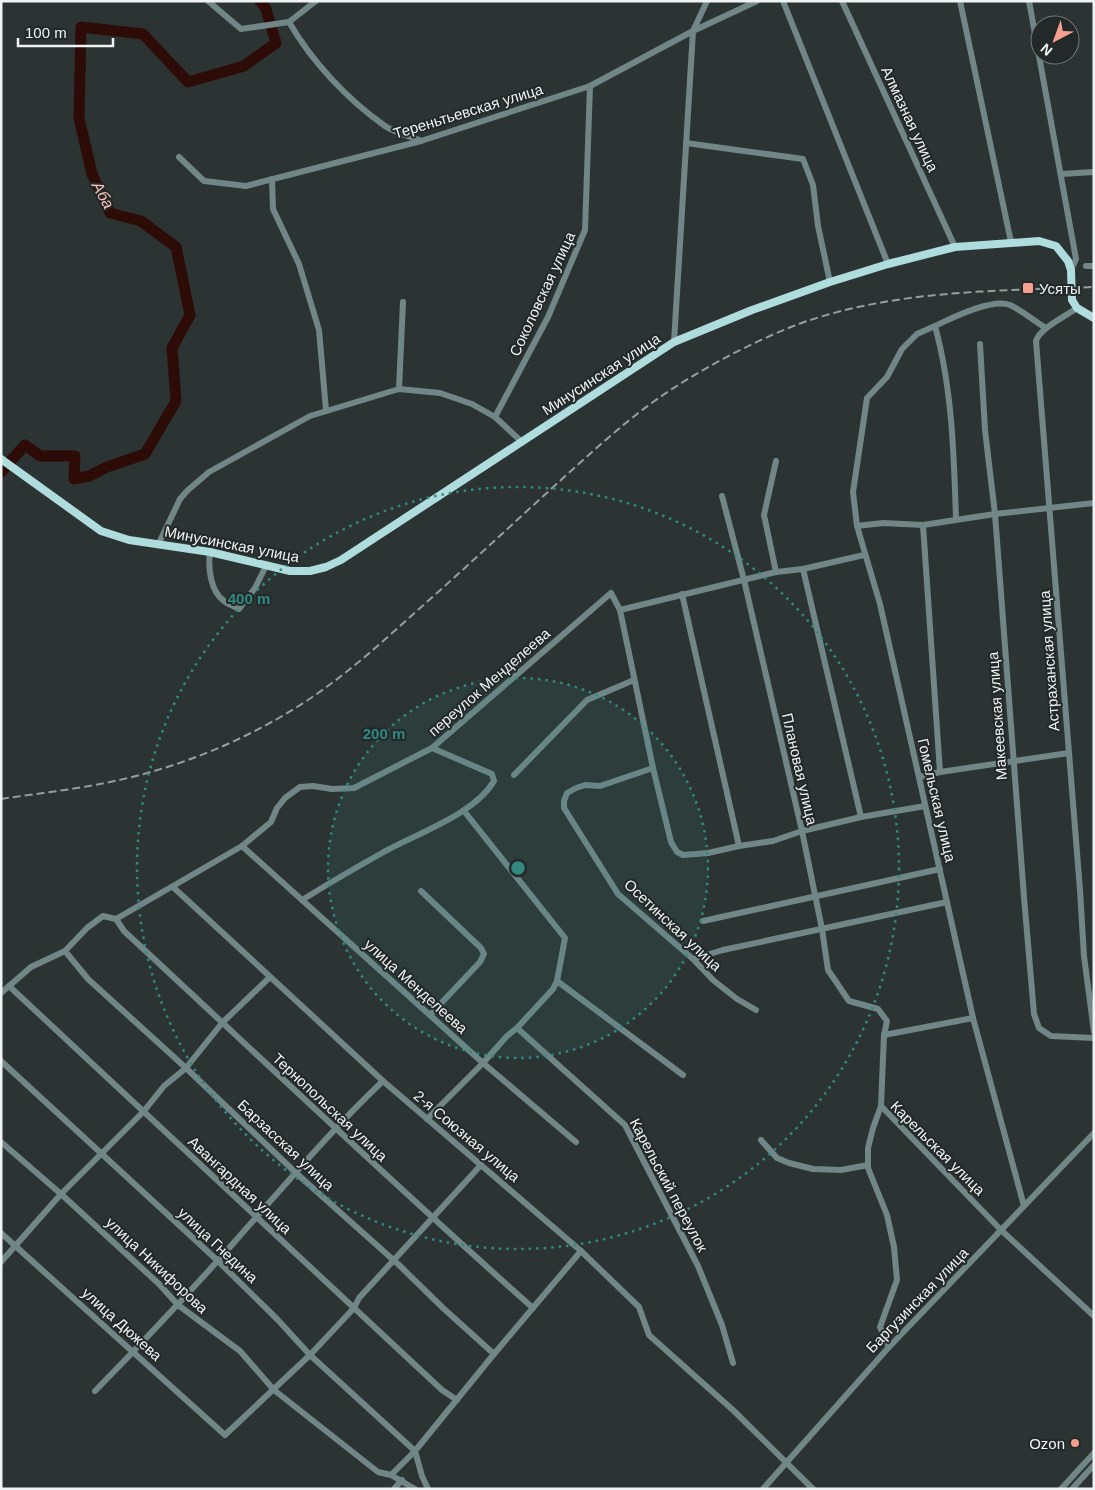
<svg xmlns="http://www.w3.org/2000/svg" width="1095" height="1490" font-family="Arial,sans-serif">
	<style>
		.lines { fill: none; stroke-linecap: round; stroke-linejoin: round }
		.river { stroke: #2d0c08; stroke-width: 11 }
		.minor { stroke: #718687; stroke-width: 6 }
		.major { stroke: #afdcdd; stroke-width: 8 }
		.rail { stroke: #989d9d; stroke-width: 2; stroke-dasharray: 8 4; stroke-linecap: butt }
		.ring { fill: none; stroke: #318982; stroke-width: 2.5; stroke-dasharray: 2.5 5 }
		.poi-dot { fill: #f59d8e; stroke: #232929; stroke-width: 2 }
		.labels { text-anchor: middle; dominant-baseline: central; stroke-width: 4; stroke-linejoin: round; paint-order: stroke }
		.street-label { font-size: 15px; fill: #eff3f3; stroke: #232929 }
		.poi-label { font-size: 15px; fill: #eff3f3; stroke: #232929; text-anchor: start }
		.water-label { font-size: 16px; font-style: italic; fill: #f9c0b5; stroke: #232929 }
		.centre { fill: #318982; stroke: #232929; stroke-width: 2.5 }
		.ring-label { font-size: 15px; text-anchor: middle; font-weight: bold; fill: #318982; stroke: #232929; stroke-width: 4; stroke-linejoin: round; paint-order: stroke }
	</style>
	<rect width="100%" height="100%" fill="#2c3333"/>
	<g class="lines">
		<polyline class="river" points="1,472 25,445 40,456 75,456 74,479 89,476 107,467 145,454 176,401 172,348 190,315 176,247 141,221 110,213 92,174 79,118 81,27 143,34 188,82 244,66 276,43 266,9 260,1"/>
		<g class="minor">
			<path d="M208,1L241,29L289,22C312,62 348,100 385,126C395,133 410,136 421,141"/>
			<polyline points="783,1 888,264"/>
			<polyline points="842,1 955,247"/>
			<polyline points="960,1 1011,242"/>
			<polyline points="1029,1 1076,259 1071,270"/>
			<polyline points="289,22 316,1"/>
			<polyline points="686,143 803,159 813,185 818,226 830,282"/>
			<polyline points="179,157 204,181 246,186 421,141 590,86 693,31 757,1"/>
			<polyline points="1061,174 1094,172"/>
			<polyline points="272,179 273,209 299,264 319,330 326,410"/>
			<polyline points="1086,266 1094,266"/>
			<path d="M1077,308C1066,316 1040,328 1036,341L1080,890L1084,956L1094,1032"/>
			<polyline points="935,326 917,334 902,349 887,377 867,398 853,492 857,526 880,604 973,1018 1024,1206"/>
			<polyline points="674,342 693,31 707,1"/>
			<polyline points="980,344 985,430 995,514 1024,897 1034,1014 1039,1028 1051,1036 1094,1038"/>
			<polyline points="399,389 403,302"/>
			<polyline points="522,442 495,417 548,317 585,230 590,86"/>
			<polyline points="722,496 744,580 802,831 822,929 828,970 849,1001 878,1009 887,1021 884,1035 881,1106 873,1128 868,1148 868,1168 887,1215 894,1247 897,1280 880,1327 889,1347"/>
			<path d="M956,519C954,454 952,388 935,326C952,318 992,298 1010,305C1023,311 1034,321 1046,328"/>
			<polyline points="923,525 940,772"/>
			<polyline points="857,526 883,523 923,525 995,514 1094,503"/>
			<polyline points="159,543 180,499 188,490 209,472 310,416 399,389 440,393 472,404 495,417"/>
			<path d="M210,552C208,567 210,591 224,601C228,604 234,606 239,609L255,588L266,566"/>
			<polyline points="803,569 861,817"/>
			<polyline points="776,572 764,515 776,461"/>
			<polyline points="682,594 739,846"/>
			<polyline points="620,610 776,572 803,569 864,555"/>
			<polyline points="653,768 600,786 585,785 576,788 567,793 564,801 564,808 618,894 693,959 713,980 737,999 756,1010"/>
			<polyline points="514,775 587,700 634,680"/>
			<polyline points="920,777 940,772 1069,753"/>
			<polyline points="242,846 483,1063 576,1142"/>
			<polyline points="173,887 383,1081 581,1251 639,1307 649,1335 734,1411 813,1489"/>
			<polyline points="421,891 481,948 484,954 480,962 430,1015"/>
			<path d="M302,900C328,884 355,868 382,853C415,834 474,815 494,781L492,774L432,748"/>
			<path d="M116,919L124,931C260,1057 394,1185 533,1308"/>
			<polyline points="703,921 940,869"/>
			<polyline points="65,951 88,979 186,1068 296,1173 399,1265 443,1308 494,1354"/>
			<polyline points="693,959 723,950 947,902"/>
			<polyline points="557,981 683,1075"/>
			<polyline points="9,986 442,1390 457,1400"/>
			<polyline points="1,993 31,967 65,951 87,928 103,916 116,919 242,846 271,822 277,808 285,798 300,787 313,786 332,789 354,788 432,748 611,593 620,610 653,768 671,842 677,852 683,855 708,853 739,846 773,841 802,831 861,817 925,806"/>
			<polyline points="517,1028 625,1125 698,1266 722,1325 733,1363"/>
			<polyline points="884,1035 973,1018"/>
			<polyline points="1,1061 218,1261 277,1319 310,1355 415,1451 422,1476 428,1489"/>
			<polyline points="881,1106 1001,1230 1094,1316"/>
			<polyline points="427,1119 483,1063 507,1036 517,1028 553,989 557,981 565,938 464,811"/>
			<polyline points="761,1140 777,1158 789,1163 813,1169 841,1170 868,1165"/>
			<polyline points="1,1142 61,1194 159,1284 178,1305 240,1351 274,1390 378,1472 391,1475 415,1489"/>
			<polyline points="1,1233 225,1435 310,1355 354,1308 359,1298 481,1165"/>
			<polyline points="1,1262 61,1194 144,1111 164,1086 186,1068 222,1023 270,977"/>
			<path d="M95,1391C144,1341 192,1290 238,1238C285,1185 331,1130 383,1081"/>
			<polyline points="391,1475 415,1451 494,1354 581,1251"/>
			<polyline points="394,1489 402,1480"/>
			<polyline points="763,1489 889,1347 1094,1133"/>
			<polyline points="1061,1489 1094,1453"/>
			<polyline points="1072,1489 1094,1465"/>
		</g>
		<polyline class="major" points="1,459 101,531 129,540 210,552 290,571 310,571 326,567 341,560 674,342 752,310 830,282 888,264 955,247 1039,241 1056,246 1068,261 1071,270 1072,300 1077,308 1094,318"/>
		<path class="rail" d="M1,799C40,793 80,789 119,780C182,766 243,741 297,707C342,679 380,644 419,609C471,563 521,516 572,470C603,442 634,414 669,391C707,366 749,344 791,327C886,290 993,291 1094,287"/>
	</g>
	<circle cx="518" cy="868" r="190" fill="#318982" fill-opacity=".12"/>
	<g class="ring">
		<circle cx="518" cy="868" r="190"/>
		<circle cx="518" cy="868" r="381"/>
	</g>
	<g class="poi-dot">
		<rect x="1022" y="282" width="12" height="12" rx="2.5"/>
		<circle cx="1075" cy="1443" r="5"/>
	</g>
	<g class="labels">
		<g class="street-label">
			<text transform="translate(468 111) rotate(-17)">Тереньтьевская улица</text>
			<text transform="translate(910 119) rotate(65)">Алмазная улица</text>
			<text transform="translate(542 294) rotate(-65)">Соколовская улица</text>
			<text transform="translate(601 374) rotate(-33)">Минусинская улица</text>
			<text transform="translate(232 544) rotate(11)">Минусинская улица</text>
			<text transform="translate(1049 661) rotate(-94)">Астраханская улица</text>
			<text transform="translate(489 682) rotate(-41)">переулок Менделеева</text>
			<text transform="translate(997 716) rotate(-94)">Макеевская улица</text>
			<text transform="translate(800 769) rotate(77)">Плановая улица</text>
			<text transform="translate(937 800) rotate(77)">Гомельская улица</text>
			<text transform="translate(673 925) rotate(43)">Осетинская улица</text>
			<text transform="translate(416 986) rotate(42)">улица Менделеева</text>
			<text transform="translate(330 1107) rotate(43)">Тернопольская улица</text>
			<text transform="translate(467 1136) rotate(40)">2-я Союзная улица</text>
			<text transform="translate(286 1145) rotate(43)">Барзасская улица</text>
			<text transform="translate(938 1148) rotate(45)">Карельская улица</text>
			<text transform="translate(240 1185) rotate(43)">Авангардная улица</text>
			<text transform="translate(669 1185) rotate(62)">Карельский переулок</text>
			<text transform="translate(218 1245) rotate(43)">улица Гнедина</text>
			<text transform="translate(157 1265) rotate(43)">улица Никифорова</text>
			<text transform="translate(917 1300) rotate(-46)">Баргузинская улица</text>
			<text transform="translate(122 1324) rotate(42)">улица Дюжева</text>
		</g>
		<g class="poi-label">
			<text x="1039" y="288">Усяты</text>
			<text x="1065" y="1443" text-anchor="end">Ozon</text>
		</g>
		<g class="water-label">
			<text transform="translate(103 195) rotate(61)">Аба</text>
		</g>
	</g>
	<circle cx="518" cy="868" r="8" class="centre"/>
	<g class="ring-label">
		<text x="249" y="604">400 m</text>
		<text x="384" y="739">200 m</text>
	</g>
	<rect width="1095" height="1490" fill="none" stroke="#eff3f3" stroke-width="5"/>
	<g transform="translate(1055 40) rotate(221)"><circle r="24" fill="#232929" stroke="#757a7a"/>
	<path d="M0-4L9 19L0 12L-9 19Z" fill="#f59d8e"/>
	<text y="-8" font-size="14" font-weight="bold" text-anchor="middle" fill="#eff3f3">N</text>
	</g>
	<path d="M18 38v8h95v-8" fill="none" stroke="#eff3f3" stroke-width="2.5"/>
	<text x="25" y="38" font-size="15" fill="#eff3f3" stroke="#232929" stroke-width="4" paint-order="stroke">100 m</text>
</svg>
